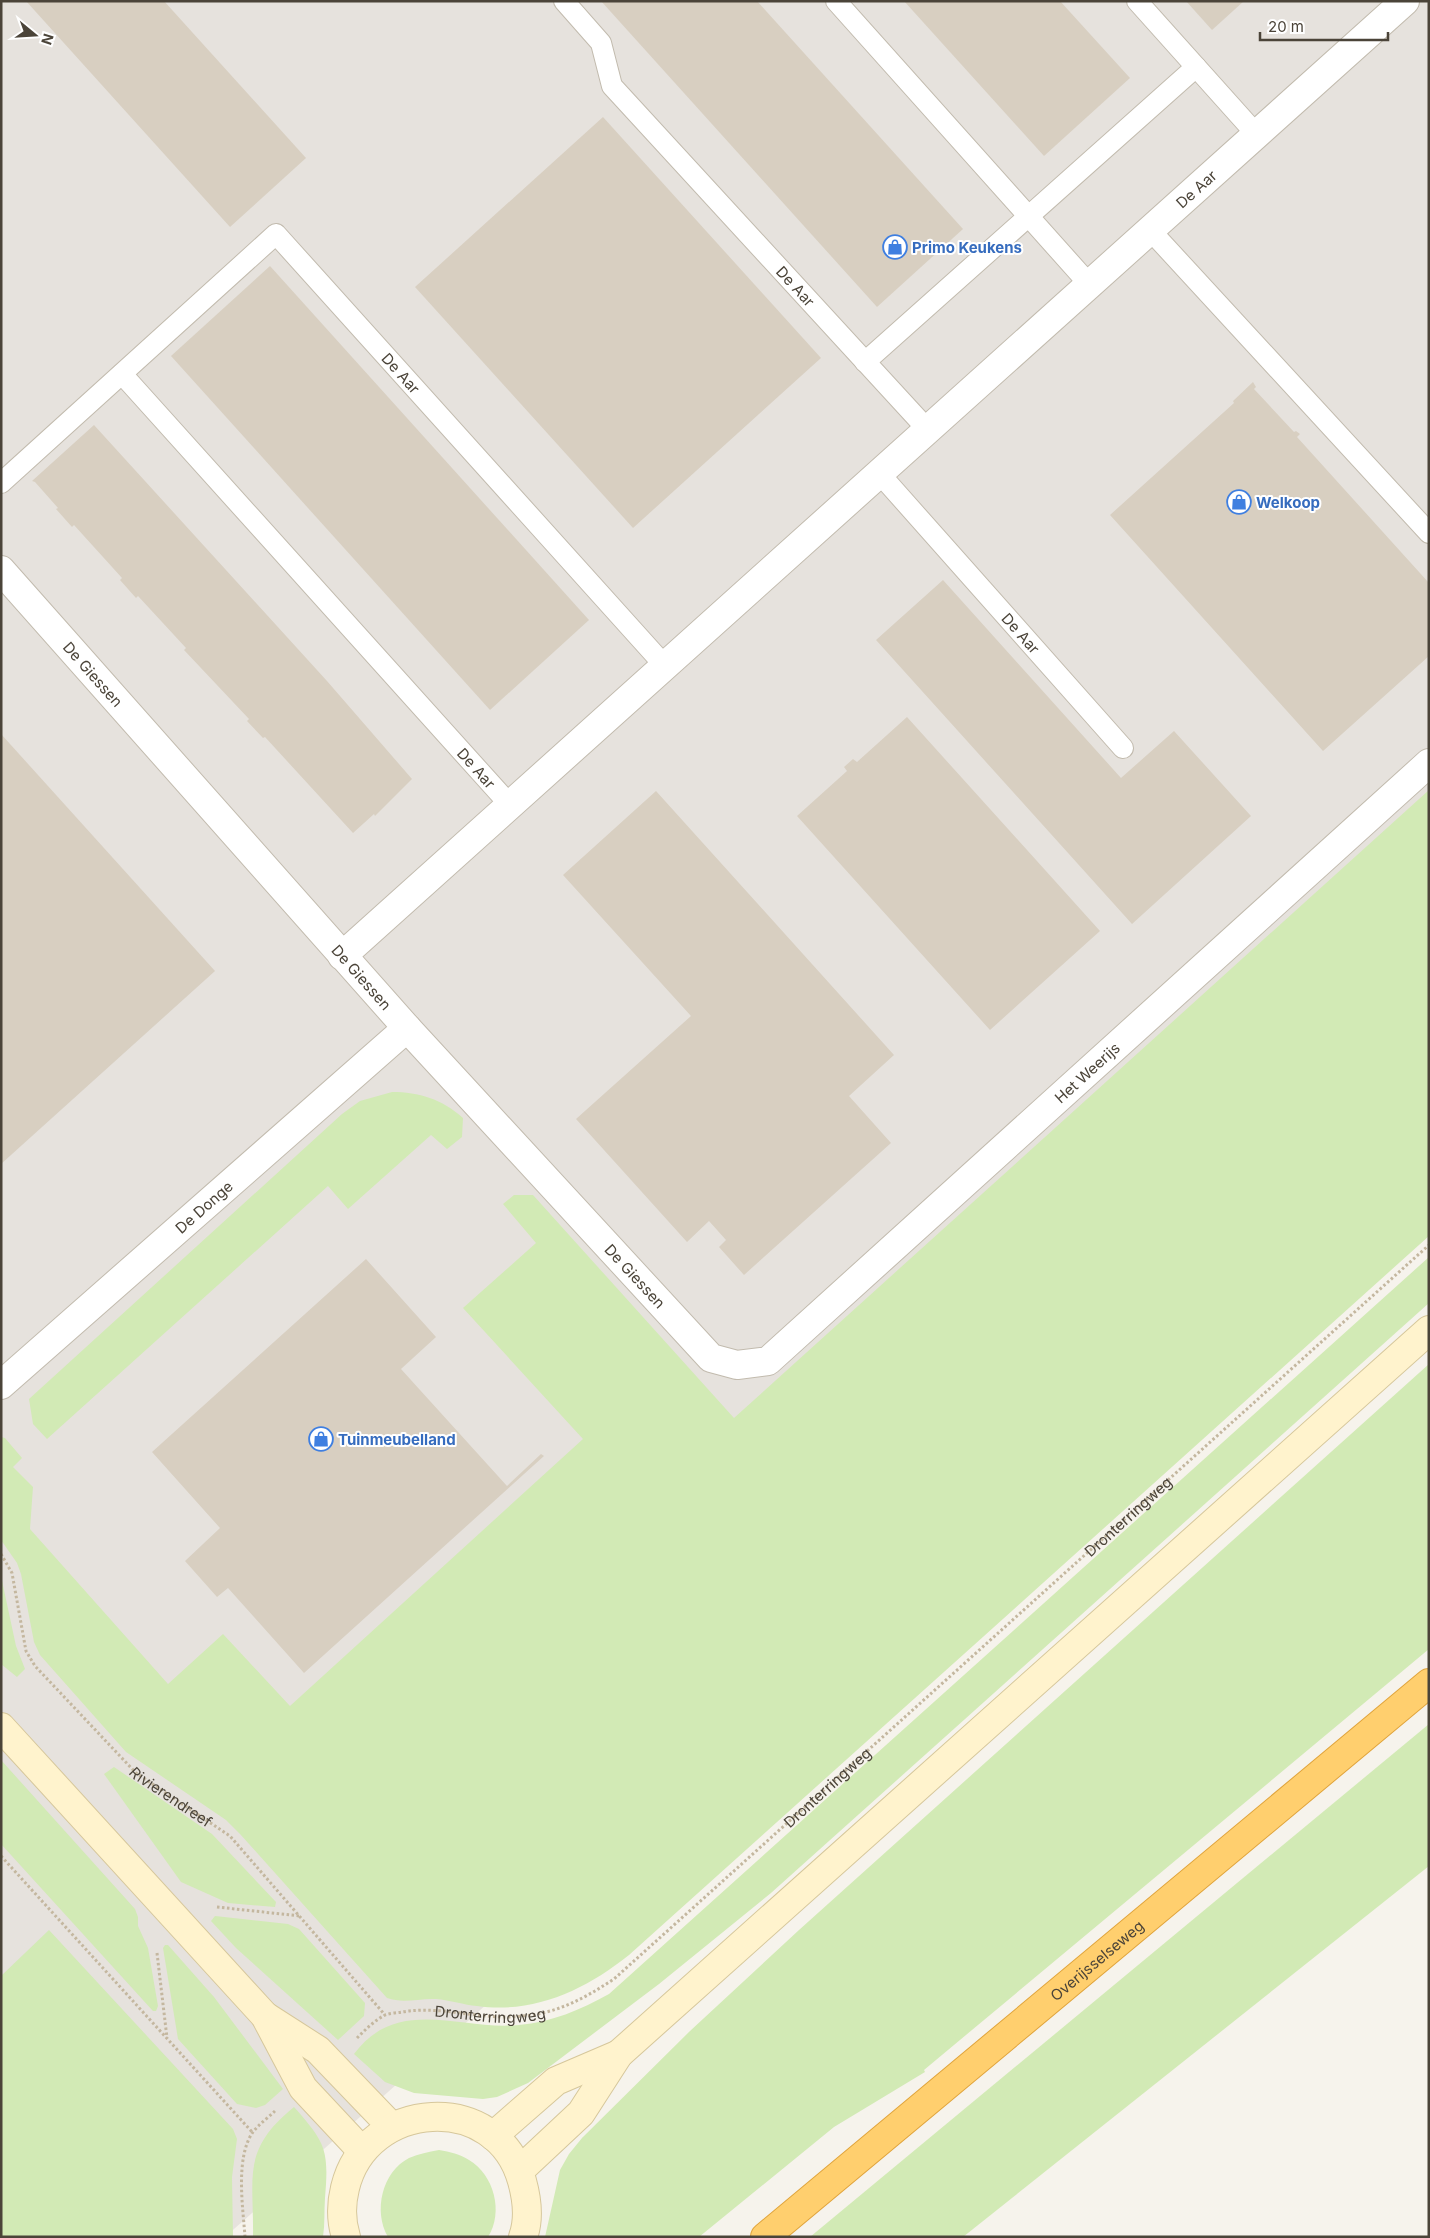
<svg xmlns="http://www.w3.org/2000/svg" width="1430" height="2238" font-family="Inter,sans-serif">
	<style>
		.industrial { fill: #e6e2dd }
		.green { fill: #d2eab5 }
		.building { fill: #d8cfc1 }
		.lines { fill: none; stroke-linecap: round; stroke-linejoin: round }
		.lane-casing { stroke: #c2bbae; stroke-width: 22 }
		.street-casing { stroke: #c2bbae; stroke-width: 30 }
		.secondary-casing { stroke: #d6c79b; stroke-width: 30 }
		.highway-casing { stroke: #e0a43c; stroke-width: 30 }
		.path { stroke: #c4b79f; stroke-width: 3; stroke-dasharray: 2.5 2.5; stroke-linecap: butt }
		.lane { stroke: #fff; stroke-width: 20 }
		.street { stroke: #fff; stroke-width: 28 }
		.secondary { stroke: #fff3cd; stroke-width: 28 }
		.highway { stroke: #ffcf6e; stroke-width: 28 }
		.labels { text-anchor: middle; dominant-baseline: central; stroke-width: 4; stroke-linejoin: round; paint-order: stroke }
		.street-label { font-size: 15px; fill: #4b4439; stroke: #fff }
		.shop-label { font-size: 15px; font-weight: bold; fill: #366cbe; stroke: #fff; text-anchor: start }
	</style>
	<rect width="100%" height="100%" fill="#f6f3ec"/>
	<polygon class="industrial" points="1,1 1429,1 1429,1166 225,2237 1,2237"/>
	<g class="green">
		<path d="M1429,790V1236L629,1955C585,1990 535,2014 477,2006C464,2005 450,2000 436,1999C419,1998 404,2004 387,1998L240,1834L226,1820L126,1752L40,1655L34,1642L21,1574L17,1563L1,1540V1437L5,1438L22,1458L13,1467L33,1487L30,1529L168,1684L223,1634L290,1706L583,1439L463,1308L536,1243L503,1204L514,1195H533L734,1418Z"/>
		<path d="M392,1092C419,1092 442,1099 463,1118L462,1137L447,1149L431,1135L348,1209L328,1186L47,1439L33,1424L29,1399L342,1114L360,1101Z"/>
		<path d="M1429,1257V1303L771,1893L659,1984L528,2083L497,2097L483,2099L414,2093L385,2082L354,2054C398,1995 461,2031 519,2025C552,2022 580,2010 609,1994Z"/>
		<polygon points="1429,1364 1429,1649 924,2070 925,2072 834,2127 699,2237 545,2237 560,2170 569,2154 582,2138 690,2031 799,1930"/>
		<polygon points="1,1576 16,1646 25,1669 17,1677 1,1664"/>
		<polygon points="1429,1724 1429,1866 963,2237 810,2237"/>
		<polygon points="1,1760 135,1909 138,1917 138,1926 148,1948 158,2006 156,2011 153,2011 1,1844"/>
		<polygon points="114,1767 212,1834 276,1902 275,1907 228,1903 181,1882 104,1774"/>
		<polygon points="215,1916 288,1924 299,1929 365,2003 364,2016 338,2040 236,1948 211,1921"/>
		<polygon points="49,1930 233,2129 237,2139 232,2177 233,2237 1,2237 1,1976"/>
		<polygon points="165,1945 168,1945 214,1997 283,2089 265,2105 256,2108 237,2104 178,2039 163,1948"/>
		<path d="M294,2107C326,2143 329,2150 325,2198C324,2211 325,2224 323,2237H253C254,2176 241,2150 294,2107Z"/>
		<path d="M439,2150C450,2152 460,2154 469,2160C494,2175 504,2212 488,2237H388C373,2211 382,2172 409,2158C419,2154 428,2152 439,2150Z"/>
	</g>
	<g class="building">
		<polygon points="26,1 164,1 306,158 230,227"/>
		<polygon points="601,1 757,1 963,229 877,307"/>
		<polygon points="904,1 1060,1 1130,78 1044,156"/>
		<polygon points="1186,1 1244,1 1212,30"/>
		<polygon points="603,117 821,358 633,528 415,287"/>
		<polygon points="270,266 589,620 490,710 171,356"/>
		<polygon points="1253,382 1256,387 1254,389 1294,432 1296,431 1300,434 1297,437 1429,583 1429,656 1323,751 1110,515 1234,403 1233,401"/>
		<polygon points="94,425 327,681 412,779 375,816 374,814 353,833 265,737 263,738 247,721 249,719 184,650 186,648 138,596 136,598 120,580 122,578 74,525 72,527 56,509 58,508 35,482 32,481"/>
		<polygon points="943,580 1121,778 1174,731 1251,816 1132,924 876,640"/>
		<polygon points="907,717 1100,931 990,1030 797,816 847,771 844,767 853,759 857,762"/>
		<polygon points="1,734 215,971 1,1164"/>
		<polygon points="656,791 894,1055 849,1096 891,1143 744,1275 719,1247 726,1240 709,1221 687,1242 576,1119 691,1016 563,875"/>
		<polygon points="366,1259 436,1337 401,1369 507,1486 541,1454 544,1456 304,1673 228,1588 217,1597 185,1561 220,1528 152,1452"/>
	</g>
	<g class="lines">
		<g class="lane-casing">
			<g id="lane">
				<path id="s3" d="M564,1L601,43L612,86L928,430"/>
				<polyline points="836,1 1089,284"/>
				<polyline points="1137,1 1257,135"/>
				<polyline points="1150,230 1429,533"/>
				<polyline points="865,362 1196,67"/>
				<path id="s4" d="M122,374L510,805"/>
				<path id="s5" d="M879,473L1123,748"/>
				<path id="s6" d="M1,483L276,234L665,666"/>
			</g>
		</g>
		<g class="street-casing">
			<g id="street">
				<path id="s7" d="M1,570L407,1028L711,1358L737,1365L768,1361L1429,763"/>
				<path id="s8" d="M342,956L1405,1"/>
				<path id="s9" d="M1,1385L407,1028"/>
			</g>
		</g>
		<g class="secondary-casing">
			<g id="secondary">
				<polyline points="1,1727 265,2016 303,2088 362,2151"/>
				<polyline points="265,2016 318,2050 391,2126"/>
				<polyline points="493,2136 556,2081 619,2054"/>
				<polyline points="519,2171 581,2113 619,2054 1429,1330"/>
				<path d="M346,2237C341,2221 341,2204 345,2188C366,2099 497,2090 522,2181C527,2199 530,2218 523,2237"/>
			</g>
		</g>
		<g class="highway-casing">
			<g id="highway">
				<path id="s10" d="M765,2237L1429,1683"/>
			</g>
		</g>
		<g class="path">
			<path id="s1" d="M1,1554L12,1573L26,1651L35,1666L136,1773L230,1836L385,2015"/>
			<polyline points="1,1856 253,2133"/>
			<polyline points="217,1907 300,1916"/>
			<polyline points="157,1953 167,2038"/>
			<path id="s2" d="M357,2038C365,2030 373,2022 383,2016C388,2013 396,2013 402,2012C443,2005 482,2021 523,2016C558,2013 585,1998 614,1979L1429,1245"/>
			<path d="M245,2237C243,2208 235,2157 253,2132C259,2124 269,2117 276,2110"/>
		</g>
		<use href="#lane" class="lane"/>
		<use href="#street" class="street"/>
		<use href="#secondary" class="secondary"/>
		<use href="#highway" class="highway"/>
	</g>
	<defs>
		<g id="shop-ring" transform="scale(1.25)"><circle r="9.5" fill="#fff" stroke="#3f7fe0" stroke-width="1.5"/><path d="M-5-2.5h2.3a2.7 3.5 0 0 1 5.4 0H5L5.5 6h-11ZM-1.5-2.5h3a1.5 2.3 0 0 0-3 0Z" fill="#3f7fe0"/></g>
	</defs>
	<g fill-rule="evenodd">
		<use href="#shop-ring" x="895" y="247"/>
		<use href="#shop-ring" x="1239" y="502"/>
		<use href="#shop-ring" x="321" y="1439"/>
	</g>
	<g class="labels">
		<g class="street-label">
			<text stroke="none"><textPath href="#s8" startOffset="1148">De Aar</textPath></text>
			<text stroke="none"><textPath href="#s3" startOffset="372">De Aar</textPath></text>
			<text stroke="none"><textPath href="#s6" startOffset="558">De Aar</textPath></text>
			<text stroke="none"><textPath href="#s5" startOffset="214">De Aar</textPath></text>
			<text stroke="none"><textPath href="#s7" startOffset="139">De Giessen</textPath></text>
			<text stroke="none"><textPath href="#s4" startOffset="530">De Aar</textPath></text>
			<text stroke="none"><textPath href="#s7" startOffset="544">De Giessen</textPath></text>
			<text stroke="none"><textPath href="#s7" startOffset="1549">Het Weerijs</textPath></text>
			<text stroke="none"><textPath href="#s9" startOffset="270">De Donge</textPath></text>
			<text stroke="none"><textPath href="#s7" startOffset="949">De Giessen</textPath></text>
			<text stroke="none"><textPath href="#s2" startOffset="966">Dronterringweg</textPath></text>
			<text stroke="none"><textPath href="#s2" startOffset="561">Dronterringweg</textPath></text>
			<text stroke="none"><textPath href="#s1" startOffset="308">Rivierendreef</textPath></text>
			<text stroke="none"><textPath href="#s10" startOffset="432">Overijsselseweg</textPath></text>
			<text stroke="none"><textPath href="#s2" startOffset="142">Dronterringweg</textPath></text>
		</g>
		<g class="shop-label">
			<text x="912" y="247">Primo Keukens</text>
			<text x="1256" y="502">Welkoop</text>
			<text x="338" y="1439">Tuinmeubelland</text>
		</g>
	</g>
	<rect width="1430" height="2238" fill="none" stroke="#4b4439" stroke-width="5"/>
	<g transform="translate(35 35) rotate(108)" stroke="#ffffff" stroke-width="4" paint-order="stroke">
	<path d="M0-4L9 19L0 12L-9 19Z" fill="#4b4439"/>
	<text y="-8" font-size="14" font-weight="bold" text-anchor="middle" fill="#4b4439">N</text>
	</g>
	<path d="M1260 32v8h128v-8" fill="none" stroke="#4b4439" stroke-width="2.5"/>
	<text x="1268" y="32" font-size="15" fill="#4b4439" stroke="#ffffff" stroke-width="4" paint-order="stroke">20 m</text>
</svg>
